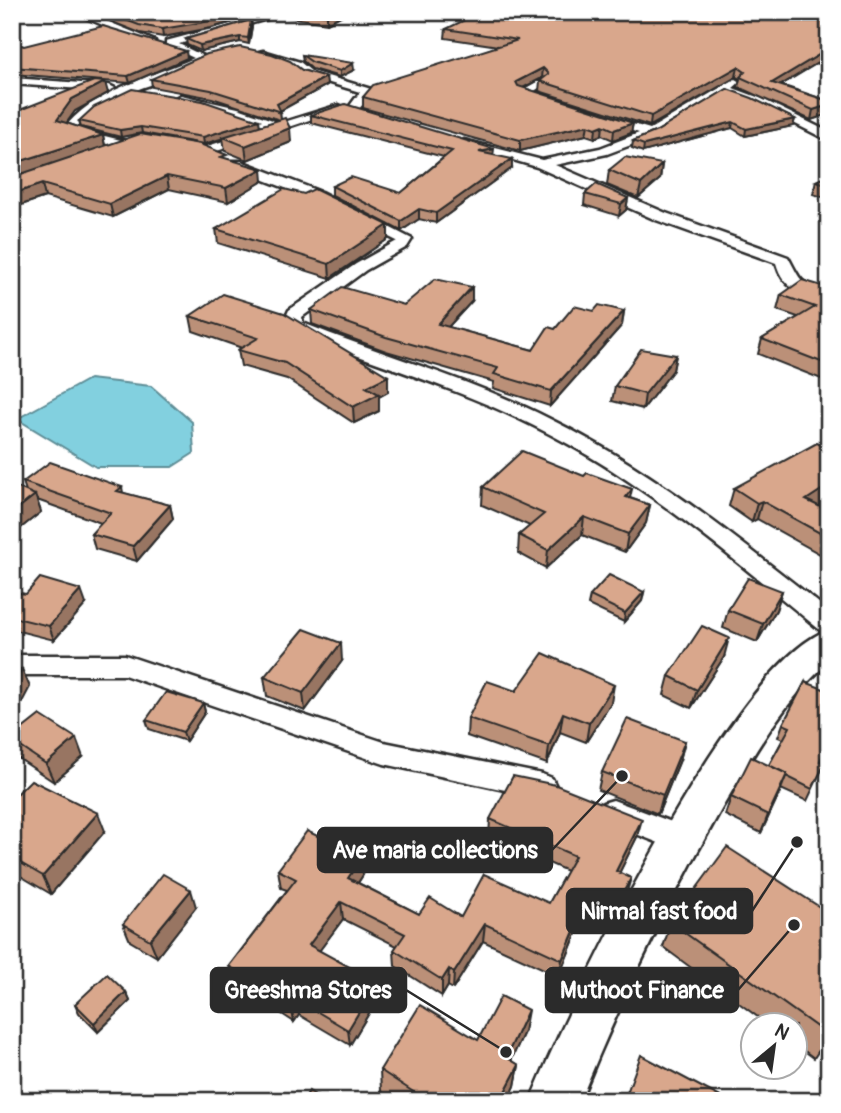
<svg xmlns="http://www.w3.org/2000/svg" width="841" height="1113" font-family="Pangolin,sans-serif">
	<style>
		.water { fill: #82d0df; stroke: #5f8e97; stroke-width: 2 }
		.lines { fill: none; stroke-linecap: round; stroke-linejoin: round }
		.street-casing { stroke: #2b2b2b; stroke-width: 5 }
		.secondary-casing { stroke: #2b2b2b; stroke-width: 5 }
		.street { fill: #fff; fill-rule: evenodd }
		.secondary { fill: #fff; fill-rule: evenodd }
		.wall { fill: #bb9078; stroke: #2b2b2b; stroke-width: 2 }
		.shaded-wall { fill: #987562; stroke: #2b2b2b; stroke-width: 2 }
		.building { fill: #d9a78c; stroke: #2b2b2b; stroke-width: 2 }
		.leader { fill: none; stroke: #2b2b2b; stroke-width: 2.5 }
		.callout-dot { fill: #2b2b2b; stroke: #fff; stroke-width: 2.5 }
		.callout { fill: #2b2b2b; stroke: #2b2b2b; stroke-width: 2.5 }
		.callout-label { font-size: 23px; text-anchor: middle; font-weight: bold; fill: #fff }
	</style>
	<rect width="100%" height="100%" fill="#fff"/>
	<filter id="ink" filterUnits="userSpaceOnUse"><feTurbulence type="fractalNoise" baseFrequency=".0143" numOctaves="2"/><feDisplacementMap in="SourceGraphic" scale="14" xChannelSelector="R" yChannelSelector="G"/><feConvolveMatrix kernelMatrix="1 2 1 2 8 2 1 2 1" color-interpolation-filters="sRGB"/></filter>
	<g filter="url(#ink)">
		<polygon class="water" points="89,379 151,386 192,422 194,453 172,467 96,467 17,419"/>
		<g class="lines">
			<g class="street-casing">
				<g id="street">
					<polygon points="72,12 85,12 155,41 146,43"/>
					<path d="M276,12H292L179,44L207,58C170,88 106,87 76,129L125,141L124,152L95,159V153L114,146L62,131C92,90 149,78 194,58L166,45V41Z"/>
					<polygon points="263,51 300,62 311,71 371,89 373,91 359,109 383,119 377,123 348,113 346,111 360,92 303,75 292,66 259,56 259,52"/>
					<polygon points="12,78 109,85 115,88 109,91 12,84"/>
					<path d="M735,79L740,82L733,88L760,98L829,132V141L752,102L725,93L655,136L607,154L555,165L666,213L788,257C803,284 797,281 829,291V301C802,294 784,291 776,263L656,220L537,167L458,144L464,140L542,160L600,148L639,133L598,120V114L650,129Z"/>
					<polygon points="537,81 546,83 533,92 550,99 550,103 542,103 518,93"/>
					<polygon points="181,95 238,108 281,123 339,105 345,108 205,155 199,151 201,148 269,127 230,113 177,100 175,98"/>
					<path d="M231,161H241L321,192L412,239L407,247L366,270L302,317L303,323C385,356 471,379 550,419C652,469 740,541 829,611V633L820,630C730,556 640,478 534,426C456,387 372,363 291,331L284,321L289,310L356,264L397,241L311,198L231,167Z"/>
					<polygon points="12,655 125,655 384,742 542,774 552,778 556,786 552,794 542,798 384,764 124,675 12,675"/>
					<polygon points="613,800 693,830 697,839 693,848 682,852 603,821 598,812 603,803"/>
				</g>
			</g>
			<g class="secondary-casing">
				<path id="secondary" d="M829,630V662C783,701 752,757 722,808C668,902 621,1000 580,1101H530C569,1006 735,659 829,630Z"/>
			</g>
			<use href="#street" class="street"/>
			<use href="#secondary" class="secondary"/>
		</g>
		<g class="wall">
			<polygon points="50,12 73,12 74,17"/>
			<polygon points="87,12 254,12 253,16 211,28 163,37 140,33"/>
			<polygon points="285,12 348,12 327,23 285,17"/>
			<polygon points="829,12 829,60 824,59 781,85 829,101 829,114 811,120 738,87 740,79 736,77 650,126 539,91 540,81 543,79 542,78 524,88 633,123 631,133 613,140 602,135 595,138 586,135 520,151 363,108 363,97 498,46 445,38 446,29"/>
			<polygon points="251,20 252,26 249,44 240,42 201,51 187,45 186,39"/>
			<polygon points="12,43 24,46 187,58 130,83 12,74"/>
			<polygon points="302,55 354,70 340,77 312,69 303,61"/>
			<polygon points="302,70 326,77 327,85 280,111 281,119 291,142 247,160 225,151 223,138 204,144 142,133 121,137 81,127 79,121 260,126 280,120 212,98 152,87 151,79"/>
			<polygon points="727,89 795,119 793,126 745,136 732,128 643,152 632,148 633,141 657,131"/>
			<polygon points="108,93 75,111 66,123 103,135 105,146 228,159 263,181 228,202 169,189 113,217 45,197 12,208 12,113"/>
			<polygon points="311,115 494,155 512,168 436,223 419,219 401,231 332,195 332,186 401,193 444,157 311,123"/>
			<polygon points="662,164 660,179 638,198 607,185 609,170"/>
			<polygon points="829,176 829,199 813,194 816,181"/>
			<polygon points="585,194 628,198 626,210 619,216 584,205"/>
			<polygon points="216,229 388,239 330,278 218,243"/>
			<polygon points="829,288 829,382 758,354 762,339 798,317 777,310 781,295"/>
			<polygon points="472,301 448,327 533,350 555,329 594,311 624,311 622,325 550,406 493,388 494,382 386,351 312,324 311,310"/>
			<polygon points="190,316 388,376 388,392 379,397 379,411 354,423 287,379 241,366 238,350 242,348 193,331"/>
			<polygon points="676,355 673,370 643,409 612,401 615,386"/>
			<polygon points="584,476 632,489 630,498 650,505 646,523 625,552 582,535 546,568 518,553 519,535 530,526 482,505 483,487"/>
			<polygon points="23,482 122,487 123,493 170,505 173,519 137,561 95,549 91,534 101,523 37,500 41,512 12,535 12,485 26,491"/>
			<polygon points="734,488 829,499 818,506 829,511 829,559 757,519 752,522 729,506"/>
			<polygon points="782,591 776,610 757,642 723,628 728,610"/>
			<polygon points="12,592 86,604 54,640 14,630 12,625"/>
			<polygon points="644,592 642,601 624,622 588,605 590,596"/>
			<polygon points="724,657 691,708 664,695 669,676"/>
			<polygon points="342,661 305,711 267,696 264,677"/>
			<polygon points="805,682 820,761 825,763 807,801 781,789 761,833 725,815 731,797 769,765 783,739 778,737 783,724"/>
			<polygon points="516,691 611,703 586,742 560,732 547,764 467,736 468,718"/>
			<polygon points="203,703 205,712 186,741 149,729 146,720"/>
			<polygon points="12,737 83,757 54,782 18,758 12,744"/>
			<polygon points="685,741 680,760 658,814 598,790 602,772"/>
			<polygon points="12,799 105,831 51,894 12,871"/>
			<polygon points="490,819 637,837 619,873 626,895 608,930 583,917 559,976 483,941 453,989 448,986 442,996 395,966 394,950 397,946 343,919 319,951 378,998 350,1045 299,1015 294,1022 233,982 229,966 287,890 281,888 278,870 363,875 358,883 419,914 461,917 549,903 567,871 489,837"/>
			<polygon points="196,907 157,957 130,941 123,924"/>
			<polygon points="829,912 829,1035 814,1058 795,1044 795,1026 770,1026 663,947 671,923 829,913"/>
			<polygon points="126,992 130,1001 98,1032 79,1013 75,1004"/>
			<polygon points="524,1032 511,1060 519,1065 515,1086 508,1101 396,1101 381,1091 380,1070 478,1040"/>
		</g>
		<g class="shaded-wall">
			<polygon points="240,12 254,12 253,16 211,28 163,37 162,29"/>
			<polygon points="333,12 348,12 327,23 327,15"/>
			<polygon points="251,20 252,26 249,44 248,38"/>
			<polygon points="240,37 240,42 201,51 200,45"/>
			<polygon points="827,50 824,59 771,91 772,83"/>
			<polygon points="186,51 187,58 130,83 128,76"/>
			<polygon points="353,63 354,70 340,77 340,71"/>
			<polygon points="738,67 736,77 650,126 651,116"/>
			<polygon points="543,68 542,78 515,92 516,82"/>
			<polygon points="326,77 327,85 278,112 277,104"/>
			<polygon points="105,82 108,93 75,111 60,132 57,120 72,99"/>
			<polygon points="829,105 829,114 811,120 813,110"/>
			<polygon points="795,119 793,126 745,136 746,129"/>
			<polygon points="259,120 260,127 204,144 203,137"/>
			<polygon points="733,122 732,128 643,152 644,145"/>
			<polygon points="633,123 631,133 613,140 614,130"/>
			<polygon points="588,125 586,135 520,151 520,140"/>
			<polygon points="603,125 602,135 595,138 596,128"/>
			<polygon points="141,127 142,133 121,137 120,130"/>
			<polygon points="290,128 291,142 247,160 245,146"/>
			<polygon points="103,135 105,147 12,178 12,164"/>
			<polygon points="494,149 493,157 479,152"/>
			<polygon points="512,159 512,168 436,223 436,213"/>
			<polygon points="662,164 660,179 638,198 641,184"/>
			<polygon points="262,169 263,181 228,202 226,188"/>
			<polygon points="167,176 169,189 113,217 110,204"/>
			<polygon points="42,184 45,197 12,208 12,194"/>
			<polygon points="628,198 626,210 619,216 621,204"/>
			<polygon points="419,209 419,219 401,231 401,221"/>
			<polygon points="388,225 388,239 330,278 329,264"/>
			<polygon points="12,227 16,239 12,241"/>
			<polygon points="472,287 472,301 438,338 438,324"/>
			<polygon points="624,311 622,325 550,406 551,391"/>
			<polygon points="676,355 673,370 643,409 645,394"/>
			<polygon points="388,376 388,392 379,397 379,411 354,423 353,407 366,387"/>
			<polygon points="829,485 829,499 801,518 806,500"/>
			<polygon points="35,495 41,512 12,535 12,513"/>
			<polygon points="762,501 757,519 752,522 757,503"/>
			<polygon points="170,505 173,519 137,561 133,546"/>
			<polygon points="650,505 646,523 625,552 628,534"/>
			<polygon points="584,517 582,535 546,568 548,550"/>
			<polygon points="81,590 86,604 54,640 49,626"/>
			<polygon points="782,591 776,610 757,642 763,624"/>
			<polygon points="644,592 642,601 624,622 625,613"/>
			<polygon points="729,638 724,657 691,708 697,690"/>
			<polygon points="341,643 342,661 305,711 303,693"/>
			<polygon points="22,669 30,687 12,721 12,688"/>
			<polygon points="614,685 611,703 586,742 589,723"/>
			<polygon points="203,703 205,712 186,741 183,732"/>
			<polygon points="563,713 560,732 547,764 549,746"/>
			<polygon points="76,738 83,757 54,782 46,764"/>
			<polygon points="685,741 680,760 658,814 663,795"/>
			<polygon points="787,774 780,792 761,833 768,815"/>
			<polygon points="98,813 105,831 51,894 43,876"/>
			<polygon points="642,819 637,837 612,888 616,871"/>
			<polygon points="362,857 363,875 350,895 348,878"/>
			<polygon points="631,878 626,895 608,930 612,913"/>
			<polygon points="191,890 196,907 157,957 150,940"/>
			<polygon points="587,900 583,917 559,976 562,960"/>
			<polygon points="341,902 343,919 311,962 309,945"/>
			<polygon points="485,924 483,941 453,989 454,973"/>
			<polygon points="449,969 448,986 442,996 442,980"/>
			<polygon points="377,982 378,998 350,1045 348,1030"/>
			<polygon points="126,992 130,1001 98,1032 94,1023"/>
			<polygon points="296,999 299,1015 294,1022 291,1006"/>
			<polygon points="528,1010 524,1032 503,1078 506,1057"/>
			<polygon points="519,1065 515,1086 508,1101 500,1101"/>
		</g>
		<g class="building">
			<polygon points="104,12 240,12 211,21 162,29 139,25"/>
			<polygon points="304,12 333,12 327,15"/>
			<polygon points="481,12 829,12 829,50 827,50 772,83 829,101 829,105 813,110 740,77 745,72 738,67 651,116 540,81 549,74 543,68 516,82 518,86 633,123 614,130 603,125 596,128 588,125 520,140 363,97 373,85 518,40 446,29"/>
			<polygon points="251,20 248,38 240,37 200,45 186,39"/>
			<polygon points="103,26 186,51 128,76 12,67 12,43 24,46"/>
			<polygon points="240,47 272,54 290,61 302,70 326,77 277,104 281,112 211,90 151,79 207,54"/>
			<polygon points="302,55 353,63 340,71 312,62"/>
			<polygon points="94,81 105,82 72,99 57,120 103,135 12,164 12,113"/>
			<polygon points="132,89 203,101 259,120 203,137 141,127 120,130 79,121 94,107"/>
			<polygon points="727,89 752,98 795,119 746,129 733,122 644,145 633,141 657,131"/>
			<polygon points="345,104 494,149 479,152 512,159 436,213 419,209 401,221 332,186 351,177 401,193 452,151 311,115"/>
			<polygon points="285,118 290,128 245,146 223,137"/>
			<polygon points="140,134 200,144 227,155 221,157 262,169 226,188 167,176 110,204 42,184 12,194 12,177"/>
			<polygon points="625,157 662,164 641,184 609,170"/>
			<polygon points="829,176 829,185 816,181"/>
			<polygon points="596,184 628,198 621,204 585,194"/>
			<polygon points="284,189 304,194 314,189 388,225 329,264 216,229"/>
			<polygon points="435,279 472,287 438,324 533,350 548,327 555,329 574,306 594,311 599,305 624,311 551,391 494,374 498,368 386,337 311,310 342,287 404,305"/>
			<polygon points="802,280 829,288 829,365 762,339 815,307 781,295"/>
			<polygon points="223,294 284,313 388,376 366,387 379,394 353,407 285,363 238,350 258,338 190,316"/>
			<polygon points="641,349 676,355 645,394 615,386"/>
			<polygon points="817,443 829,449 829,485 806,500 829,511 829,538 762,501 757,503 734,488"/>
			<polygon points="522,451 584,476 587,473 632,489 626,497 650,505 628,534 584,517 548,550 519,535 544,514 483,487"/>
			<polygon points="50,462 122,487 117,491 170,505 133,546 91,534 111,513 23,482"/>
			<polygon points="12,485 35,495 12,513"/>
			<polygon points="609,575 644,592 625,613 590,596"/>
			<polygon points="40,578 81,590 49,626 12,617 12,609 17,601 12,605 12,592 26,594"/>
			<polygon points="748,578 782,591 763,624 728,610"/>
			<polygon points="702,626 729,638 697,690 669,676"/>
			<polygon points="304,629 341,643 303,693 264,677"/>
			<polygon points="543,653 614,685 589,723 563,713 549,746 468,718 487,681 516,691"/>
			<polygon points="12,668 22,669 12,688"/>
			<polygon points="805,682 829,691 829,741 820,761 825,763 812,789 786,776 787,774 769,765 790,727 783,724"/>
			<polygon points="166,692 203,703 183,732 146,720"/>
			<polygon points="40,715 76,738 46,764 12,741 12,737"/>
			<polygon points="627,719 685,741 663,795 602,772"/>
			<polygon points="751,757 787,774 768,815 731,797"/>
			<polygon points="513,776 556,785 642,819 616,871 631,878 612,913 587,900 562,960 485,924 454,973 449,969 442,980 394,950 405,934 341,902 309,945 377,982 348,1030 296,999 291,1006 229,966 296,879 278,870 307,831 362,857 348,878 419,914 430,898 461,917 484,874 549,903 575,856 490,819"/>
			<polygon points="31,780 98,813 43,876 12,858 12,799"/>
			<polygon points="727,847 829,913 828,1035 671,923"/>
			<polygon points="163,874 191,890 150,940 123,924"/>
			<polygon points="107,974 126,992 94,1023 75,1004"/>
			<polygon points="501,996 528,1010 506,1057 519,1065 500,1101 415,1101 418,1095 380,1070 420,1005 478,1040"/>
			<polygon points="641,1055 728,1101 624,1101"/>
			<polygon points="309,1091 325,1101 303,1101"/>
		</g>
	</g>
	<path class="leader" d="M622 776L552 850M797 842L752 911M506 1052L406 990M794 925L738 990"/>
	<g class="callout-dot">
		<circle cx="622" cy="776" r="7"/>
		<circle cx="797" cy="842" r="7"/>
		<circle cx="506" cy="1052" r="7"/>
		<circle cx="794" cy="925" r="7"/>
	</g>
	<g class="callout">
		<rect x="318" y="828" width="234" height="44" rx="7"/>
		<rect x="567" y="889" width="185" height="44" rx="7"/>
		<rect x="211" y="968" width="195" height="44" rx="7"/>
		<rect x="546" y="968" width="192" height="44" rx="7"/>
	</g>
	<g class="callout-label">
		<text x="435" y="858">Ave maria collections</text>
		<text x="659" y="919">Nirmal fast food</text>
		<text x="308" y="998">Greeshma Stores</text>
		<text x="642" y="998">Muthoot Finance</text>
	</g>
	<rect width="841" height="1113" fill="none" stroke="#fff" stroke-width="42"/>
	<rect x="21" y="21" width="799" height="1071" fill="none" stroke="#2b2b2b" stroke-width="2.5" filter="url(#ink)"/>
	<g transform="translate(774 1046) rotate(29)"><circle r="33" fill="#ffffff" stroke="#aaaaaa" stroke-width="2"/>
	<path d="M0-5L12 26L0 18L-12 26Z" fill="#2b2b2b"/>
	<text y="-10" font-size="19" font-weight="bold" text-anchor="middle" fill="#2b2b2b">N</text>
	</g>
</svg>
